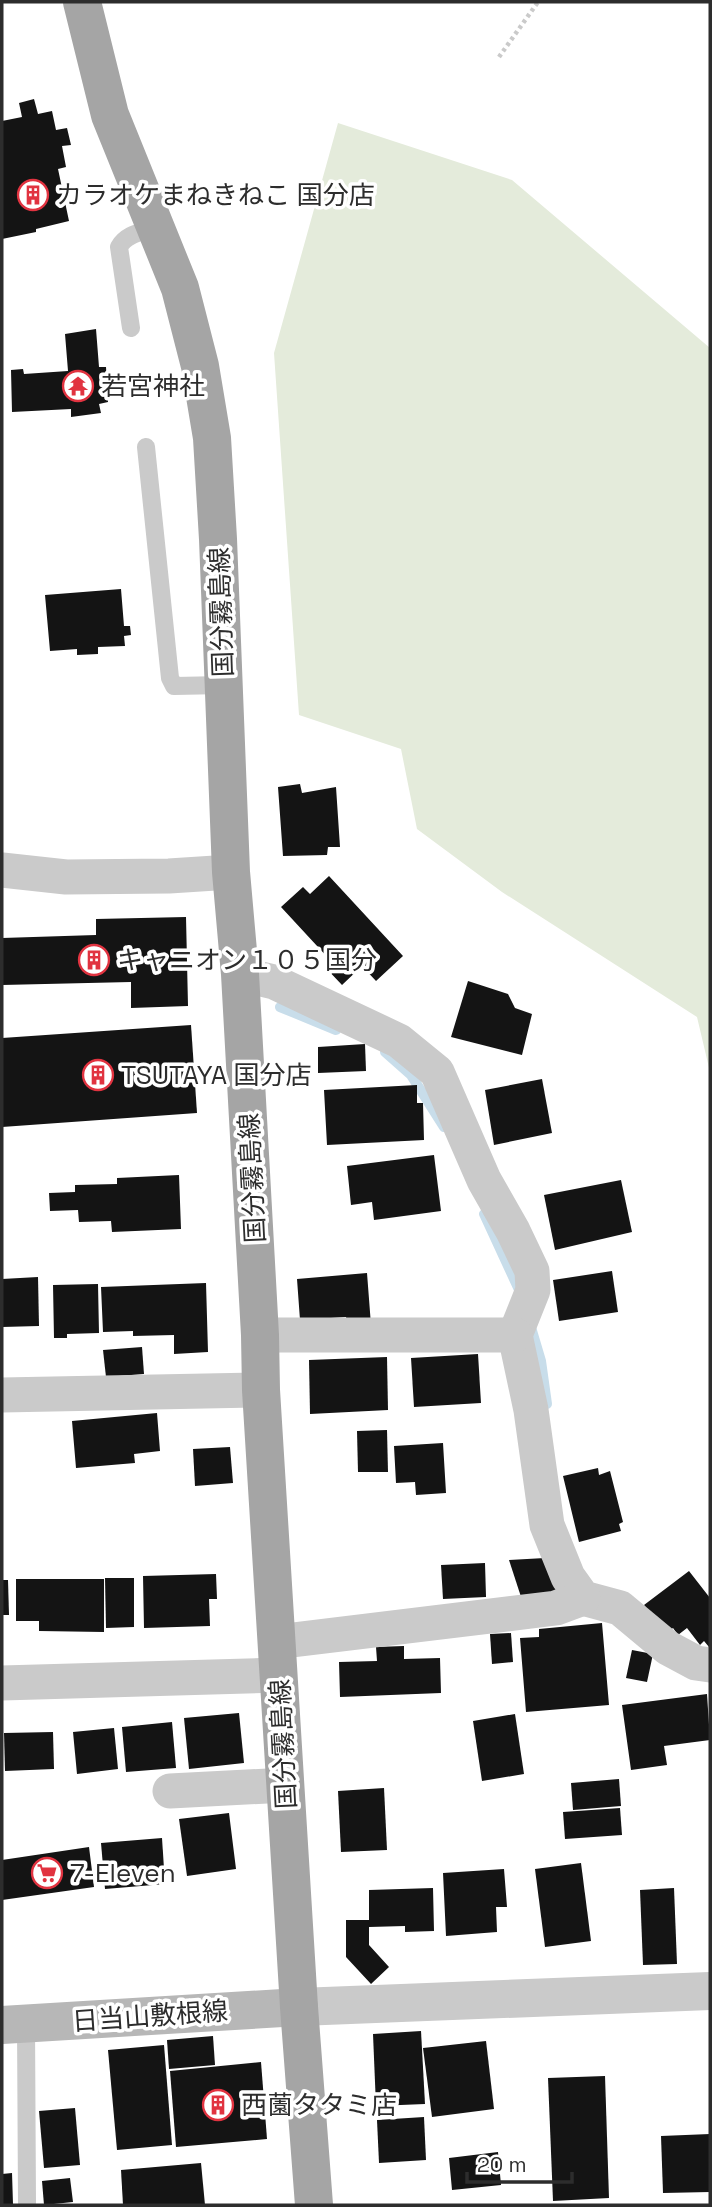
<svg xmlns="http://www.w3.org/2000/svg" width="712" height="2207" font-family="'Space Grotesk','Noto Sans JP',sans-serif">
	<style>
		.green { fill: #e4ebdb }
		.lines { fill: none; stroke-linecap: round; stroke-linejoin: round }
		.stream { stroke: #c8ddea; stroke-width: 10 }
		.building { fill: #141414 }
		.path { stroke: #cacaca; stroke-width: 4.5; stroke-dasharray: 3.5 3.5; stroke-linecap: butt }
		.service { stroke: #cacaca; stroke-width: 18 }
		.minor { stroke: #cacaca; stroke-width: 35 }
		.tertiary { stroke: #cacaca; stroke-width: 38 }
		.secondary { stroke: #b7b7b7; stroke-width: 38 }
		.primary { stroke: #a5a5a5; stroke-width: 38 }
		.labels { text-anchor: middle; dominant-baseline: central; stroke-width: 7; stroke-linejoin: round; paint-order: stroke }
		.poi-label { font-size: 26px; fill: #2d2d2d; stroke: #fff; text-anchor: start }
		.street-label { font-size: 26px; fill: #2d2d2d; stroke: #fff }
	</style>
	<rect width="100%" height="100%" fill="#fff"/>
	<polygon class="green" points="338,123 512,180 710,348 710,1072 697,1017 502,892 417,829 401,749 299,715 274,353"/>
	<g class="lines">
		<g class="stream">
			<polyline points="280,1007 336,1030"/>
			<polyline points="385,1052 411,1075 444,1127"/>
			<polyline points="484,1214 520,1292"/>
			<polyline points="530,1324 541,1361 547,1404"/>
		</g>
	</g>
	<g class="building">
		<polygon points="34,99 38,114 52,111 56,130 67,128 71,145 62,146 66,167 58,169 69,221 36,229 36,232 2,239 2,121 22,117 19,103"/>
		<polygon points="96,329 99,367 106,367 108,402 99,404 101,413 71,417 71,409 12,412 11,370 23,369 24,374 68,371 65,334"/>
		<polygon points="121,589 124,626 130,626 131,635 124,636 125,646 98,647 98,654 77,655 77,649 50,651 45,595"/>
		<polygon points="300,784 302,793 336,787 340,847 328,847 327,855 283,856 278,787"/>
		<polygon points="329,876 403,956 376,981 362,966 342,985 324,966 330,960 281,907 303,887 310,894"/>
		<polygon points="186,917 188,1006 131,1008 131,982 2,985 2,938 96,935 96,919"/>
		<polygon points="468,981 508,994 515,1008 532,1014 522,1055 451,1037"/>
		<polygon points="191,1025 197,1113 2,1127 2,1038"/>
		<polygon points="365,1044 366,1071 318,1073 318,1047"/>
		<polygon points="542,1079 552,1133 494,1145 485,1090"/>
		<polygon points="417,1085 417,1103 423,1103 424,1140 327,1145 324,1090"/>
		<polygon points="434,1155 441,1211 374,1220 372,1202 351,1205 347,1166"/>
		<polygon points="179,1175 181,1229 112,1232 111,1221 79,1222 78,1210 50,1211 49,1193 75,1192 75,1185 117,1184 117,1178"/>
		<polygon points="621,1180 632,1232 555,1250 544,1195"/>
		<polygon points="612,1271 618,1312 559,1321 553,1280"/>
		<polygon points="367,1273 371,1325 348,1327 346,1317 300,1320 297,1279"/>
		<polygon points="38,1277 39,1326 2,1327 2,1279"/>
		<polygon points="206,1283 208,1352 174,1354 174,1335 133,1336 133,1331 103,1332 101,1287"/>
		<polygon points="98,1284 99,1333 67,1334 67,1338 54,1338 53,1285"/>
		<polygon points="142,1347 144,1374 106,1377 103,1350"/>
		<polygon points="478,1354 481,1403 414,1407 411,1358"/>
		<polygon points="387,1357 388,1410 310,1414 309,1360"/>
		<polygon points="157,1413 160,1451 134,1454 135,1463 76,1468 72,1421"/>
		<polygon points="387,1430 388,1472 358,1472 357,1431"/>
		<polygon points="443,1443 446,1493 416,1495 415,1482 396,1483 394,1446"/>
		<polygon points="230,1447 233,1483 195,1486 193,1449"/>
		<polygon points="598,1468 599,1475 610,1471 623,1522 619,1524 621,1531 579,1542 563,1476"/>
		<polygon points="545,1558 557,1592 523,1603 509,1560"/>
		<polygon points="485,1563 486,1597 443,1599 441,1565"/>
		<polygon points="689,1571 710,1598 709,1647 704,1641 700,1645 687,1628 678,1635 673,1628 665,1634 644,1605"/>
		<polygon points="216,1574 217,1599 209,1599 210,1626 144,1628 143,1576"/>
		<polygon points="105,1578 134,1578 134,1627 106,1628"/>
		<polygon points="16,1579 104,1579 104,1632 39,1631 39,1621 16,1621"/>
		<polygon points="2,1580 8,1580 9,1615 2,1615"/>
		<polygon points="602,1623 609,1705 526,1712 520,1638 539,1637 539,1629"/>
		<polygon points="511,1633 513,1662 492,1664 490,1634"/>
		<polygon points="404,1646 404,1659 440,1658 441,1693 340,1697 339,1662 377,1661 376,1647"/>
		<polygon points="632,1650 653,1654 647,1682 626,1678"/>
		<polygon points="707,1694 710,1740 664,1746 667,1765 631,1770 622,1705"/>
		<polygon points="239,1713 244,1763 189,1769 184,1718"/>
		<polygon points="515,1714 524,1774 482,1781 473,1721"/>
		<polygon points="172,1722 176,1768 126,1772 122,1727"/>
		<polygon points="114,1728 118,1769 77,1774 73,1732"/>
		<polygon points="53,1732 54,1769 5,1771 4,1733"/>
		<polygon points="619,1779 621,1806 573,1810 571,1783"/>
		<polygon points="384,1788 387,1850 341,1852 338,1791"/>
		<polygon points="620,1808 622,1835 565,1839 563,1812"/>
		<polygon points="229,1813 236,1869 187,1876 179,1819"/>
		<polygon points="162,1838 165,1884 105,1889 101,1843"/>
		<polygon points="89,1847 94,1887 2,1900 2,1860"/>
		<polygon points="581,1863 591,1941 545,1947 535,1869"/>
		<polygon points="504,1869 507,1907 496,1907 497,1932 446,1936 443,1873"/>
		<polygon points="433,1888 434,1931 405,1932 405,1926 369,1927 369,1945 389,1967 371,1984 346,1957 346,1920 369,1920 369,1890"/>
		<polygon points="674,1888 677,1964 643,1965 640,1890"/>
		<polygon points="421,2031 425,2104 376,2106 373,2034"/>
		<polygon points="213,2036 215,2065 169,2069 167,2040"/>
		<polygon points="486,2041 494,2109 432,2117 423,2048"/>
		<polygon points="164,2045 172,2145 117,2150 108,2050"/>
		<polygon points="261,2062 267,2139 176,2147 170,2071"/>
		<polygon points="605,2076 609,2198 553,2201 548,2078"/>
		<polygon points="75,2108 80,2165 44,2168 39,2111"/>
		<polygon points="424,2117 426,2160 379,2163 377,2120"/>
		<polygon points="710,2134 710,2192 663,2193 661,2136"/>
		<polygon points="498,2152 501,2185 452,2190 449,2158"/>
		<polygon points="201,2163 205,2205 123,2205 121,2170"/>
		<polygon points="12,2173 13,2205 2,2205 2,2174"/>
		<polygon points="70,2178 73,2202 44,2205 42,2181"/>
	</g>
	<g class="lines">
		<polyline class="path" points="499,57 538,2"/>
		<g class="service">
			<path d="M131,328L119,247C126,234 142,232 155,227"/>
			<polyline points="146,447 170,678 174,686 224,685"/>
			<polyline points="26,2024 27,2203"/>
		</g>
		<g class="minor">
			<polyline points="2,870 66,877 169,876 231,872"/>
			<polyline points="240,974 274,982 399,1041 437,1072 484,1180 513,1231 532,1271 533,1290 515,1335 531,1410 547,1525 568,1577 583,1598 620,1608 668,1648 696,1663 710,1665"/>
			<polyline points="260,1335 515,1335"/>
			<polyline points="2,1395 261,1390"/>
			<polyline points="276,1642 556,1608 583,1598"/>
			<polyline points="2,1683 279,1675"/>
			<polyline points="170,1791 286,1785"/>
		</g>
		<polyline class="tertiary" points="299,2007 710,1991"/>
		<polyline class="secondary" points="2,2025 299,2007"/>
		<polyline class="primary" points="82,2 110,115 180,288 200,366 212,438 218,539 231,872 240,974 260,1335 261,1390 299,2007 314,2205"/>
	</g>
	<defs>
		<g id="building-ring" transform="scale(1.575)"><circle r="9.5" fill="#fff" stroke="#e13340" stroke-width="1.5"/><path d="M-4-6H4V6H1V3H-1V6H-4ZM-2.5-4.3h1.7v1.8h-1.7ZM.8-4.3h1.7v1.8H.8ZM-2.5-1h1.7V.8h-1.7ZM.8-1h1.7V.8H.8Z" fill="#e13340"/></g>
		<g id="temple-ring" transform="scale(1.575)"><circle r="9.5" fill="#fff" stroke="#e13340" stroke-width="1.5"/><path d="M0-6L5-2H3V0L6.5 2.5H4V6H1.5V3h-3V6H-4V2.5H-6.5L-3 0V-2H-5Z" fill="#e13340"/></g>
		<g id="supermarket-ring" transform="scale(1.575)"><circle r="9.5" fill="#fff" stroke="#e13340" stroke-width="1.5"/><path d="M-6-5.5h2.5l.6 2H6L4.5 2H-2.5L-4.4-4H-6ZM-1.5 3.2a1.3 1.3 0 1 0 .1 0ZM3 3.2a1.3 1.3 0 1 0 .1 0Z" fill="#e13340"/></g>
	</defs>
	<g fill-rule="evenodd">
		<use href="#building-ring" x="33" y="195"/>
		<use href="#temple-ring" x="78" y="386"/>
		<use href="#building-ring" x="94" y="960"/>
		<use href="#building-ring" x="98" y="1075"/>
		<use href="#supermarket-ring" x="47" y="1873"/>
		<use href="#building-ring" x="218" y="2105"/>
	</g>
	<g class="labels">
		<g class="poi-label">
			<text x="56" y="195">カラオケまねきねこ 国分店</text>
			<text x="101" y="386">若宮神社</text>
			<text x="117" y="960">キャニオン１０５国分</text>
			<text x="121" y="1075">TSUTAYA 国分店</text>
			<text x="70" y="1873">7-Eleven</text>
			<text x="241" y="2105">西薗タタミ店</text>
		</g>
		<g class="street-label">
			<text transform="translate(221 612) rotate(-92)">国分霧島線</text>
			<text transform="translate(252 1178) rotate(-93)">国分霧島線</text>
			<text transform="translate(283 1744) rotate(-93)">国分霧島線</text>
			<text transform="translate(150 2016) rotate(-4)">日当山敷根線</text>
		</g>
	</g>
	<rect width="712" height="2207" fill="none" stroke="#2d2d2d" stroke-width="7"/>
	<path d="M467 2172v10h105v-10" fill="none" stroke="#2d2d2d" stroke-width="3.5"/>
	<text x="477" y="2172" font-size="21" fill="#2d2d2d" stroke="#ffffff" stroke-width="5" paint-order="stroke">20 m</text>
</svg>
